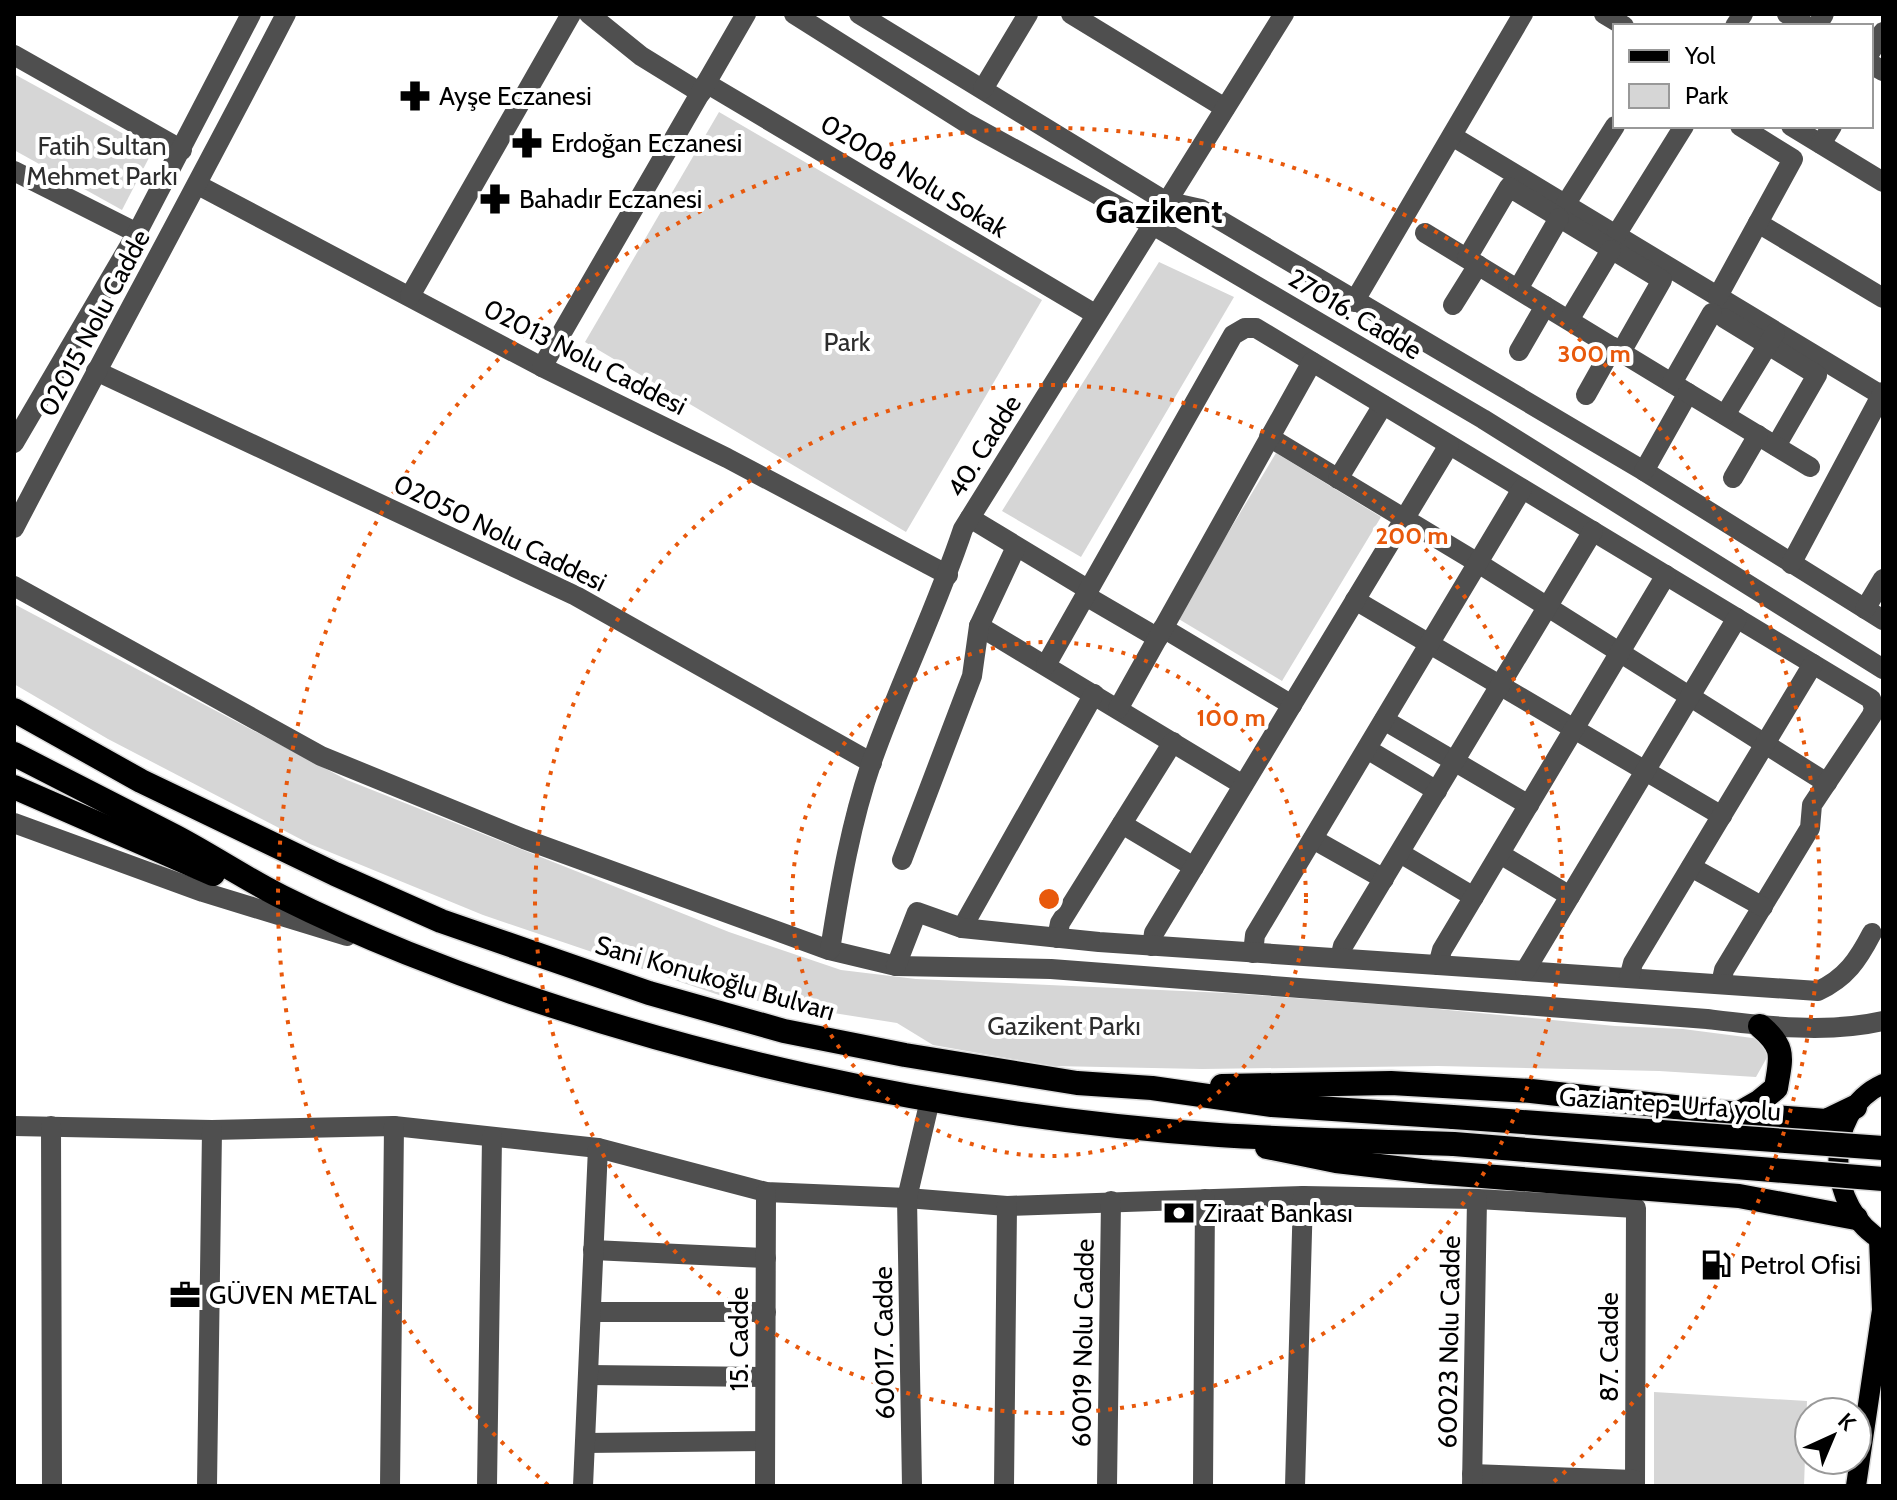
<svg xmlns="http://www.w3.org/2000/svg" width="1897" height="1500" font-family="Cabin,sans-serif">
	<style>
		.green { fill: #d6d6d6 }
		.lines { fill: none; stroke-linecap: round; stroke-linejoin: round }
		.major-casing { stroke: #dbdbdb; stroke-width: 23 }
		.highway-casing { stroke: #dbdbdb; stroke-width: 27 }
		.minor { stroke: #4f4f4f; stroke-width: 20 }
		.major { stroke: #000; stroke-width: 20 }
		.highway { stroke: #000; stroke-width: 24 }
		.highway-bridge-casing { stroke: #dbdbdb; stroke-width: 27; stroke-linecap: butt }
		.highway-bridge { stroke: #000; stroke-width: 24 }
		.ring { fill: none; stroke: #e8590c; stroke-width: 4; stroke-dasharray: 4 8 }
		.labels { text-anchor: middle; dominant-baseline: central; stroke-width: 8; stroke-linejoin: round; paint-order: stroke }
		.poi-label { font-size: 26px; fill: #000; stroke: #fff; text-anchor: start }
		.park-label { font-size: 26px; fill: #2d2d2d; stroke: #fff }
		.street-label { font-size: 26px; fill: #000; stroke: #fff }
		.district-label { font-size: 34px; font-weight: bold; fill: #000; stroke: #fff }
		.centre { fill: #e8590c; stroke: #fff; stroke-width: 4 }
		.ring-label { font-size: 24px; text-anchor: middle; font-weight: bold; fill: #e8590c; stroke: #fff; stroke-width: 8; stroke-linejoin: round; paint-order: stroke }
	</style>
	<rect width="100%" height="100%" fill="#fff"/>
	<g class="green">
		<polygon points="14,74 153,150 122,210 14,150"/>
		<polygon points="719,112 1042,300 906,532 585,342"/>
		<polygon points="1159,262 1234,297 1081,557 1002,511"/>
		<polygon points="1276,453 1381,517 1282,681 1177,618"/>
		<polygon points="14,604 347,780 729,932 841,970 916,979 1227,993 1417,1007 1615,1026 1683,1029 1768,1040 1770,1052 1756,1077 1659,1071 1438,1066 1202,1069 1053,1066 933,1045 897,1023 719,995 483,915 310,844 108,739 14,684"/>
		<polygon points="1654,1392 1807,1401 1804,1486 1654,1486"/>
	</g>
	<g class="lines">
		<g class="major-casing">
			<g id="major">
				<path d="M1883,1084C1821,1112 1826,1210 1883,1241"/>
				<polyline points="1856,1486 1882,1310 1879,1239"/>
			</g>
		</g>
		<g class="highway-casing">
			<g id="highway">
				<polyline points="14,710 141,781 335,874 441,921 649,993 784,1031 905,1055 1077,1083 1152,1088 1272,1105 1453,1117"/>
				<path d="M14,754C68,782 122,809 176,837C212,856 246,879 282,897C322,917 365,936 407,953C665,1056 942,1115 1219,1135C1297,1140 1376,1141 1454,1144"/>
				<polyline points="14,787 213,874"/>
				<polyline points="1222,1086 1391,1083 1531,1091 1738,1114 1826,1121 1855,1107"/>
				<path d="M1738,1114L1759,1102L1776,1088C1781,1057 1786,1048 1760,1026"/>
				<polyline points="1267,1147 1336,1161 1431,1172 1739,1196 1856,1218"/>
			</g>
		</g>
		<g class="minor">
			<polyline points="589,14 641,56 701,93"/>
			<polyline points="794,14 965,122 1151,224 1483,419 1883,669"/>
			<polyline points="859,14 1165,201 1201,209 1644,471 1883,620"/>
			<polyline points="1071,14 1225,108"/>
			<polyline points="1604,14 1624,26"/>
			<polyline points="1787,14 1807,26"/>
			<polyline points="1735,26 1743,14"/>
			<polyline points="1817,26 1824,14"/>
			<polyline points="1871,51 1883,32"/>
			<polyline points="14,55 182,150"/>
			<polyline points="1871,64 1883,71"/>
			<polyline points="706,83 1095,314"/>
			<polyline points="983,89 1028,14"/>
			<polyline points="1791,126 1883,182"/>
			<polyline points="1452,136 1881,395"/>
			<polyline points="1821,144 1832,126"/>
			<polyline points="14,171 137,233"/>
			<polyline points="198,185 542,367 727,458 948,575"/>
			<polyline points="1565,205 1615,126"/>
			<polyline points="1758,223 1883,298"/>
			<polyline points="1425,233 1688,393 1644,471"/>
			<polyline points="1616,235 1684,126"/>
			<polyline points="1467,258 1509,187 1662,280 1621,352"/>
			<polyline points="1518,289 1559,218"/>
			<polyline points="410,296 571,14"/>
			<polyline points="1718,296 1793,159 1740,126"/>
			<polyline points="1354,302 1523,14"/>
			<polyline points="1453,305 1478,265"/>
			<polyline points="1724,318 1817,375 1776,446"/>
			<polyline points="1569,320 1611,250"/>
			<polyline points="1519,351 1545,306"/>
			<polyline points="542,367 746,14"/>
			<polyline points="96,371 576,596 872,763"/>
			<polyline points="1672,383 1712,313"/>
			<polyline points="1688,393 1810,467"/>
			<polyline points="1586,395 1613,347"/>
			<polyline points="1725,415 1775,333"/>
			<polyline points="1269,437 1478,563 1827,783"/>
			<polyline points="14,443 137,233 251,14"/>
			<polyline points="1733,478 1758,435"/>
			<polyline points="1338,479 1383,405"/>
			<polyline points="970,518 1089,590"/>
			<path d="M14,528C104,356 197,186 286,14"/>
			<polyline points="1791,564 1883,392"/>
			<path d="M14,586L321,756L524,839L829,950L896,966L1051,969L1707,1019C1765,1026 1826,1034 1883,1021"/>
			<polyline points="1086,596 1158,638"/>
			<polyline points="1355,600 1722,816"/>
			<polyline points="1865,609 1883,579"/>
			<polyline points="979,626 1243,785"/>
			<polyline points="1163,628 1292,705"/>
			<polyline points="1046,665 1233,335 1245,328 1256,328 1871,699 1874,708 1872,715 1812,805 1810,828 1724,970 1721,984"/>
			<polyline points="1118,709 1312,362"/>
			<polyline points="1384,720 1529,805"/>
			<polyline points="1367,749 1437,791"/>
			<polyline points="14,823 203,892 347,936"/>
			<polyline points="1122,824 1194,867"/>
			<polyline points="1313,839 1384,879"/>
			<polyline points="1400,853 1474,897"/>
			<polyline points="1500,854 1570,896"/>
			<polyline points="902,860 972,676 979,626 1016,547"/>
			<polyline points="1691,867 1763,907"/>
			<polyline points="962,928 1094,694"/>
			<polyline points="1057,938 1060,923 1173,742"/>
			<polyline points="1152,946 1154,933 1449,445"/>
			<path d="M830,950C840,886 851,822 872,761C900,682 937,607 963,529L1284,14"/>
			<polyline points="1253,953 1255,935 1522,489"/>
			<polyline points="1340,958 1343,946 1593,531"/>
			<polyline points="1438,965 1442,950 1666,575"/>
			<path d="M896,966L917,912L962,928L1099,942L1818,991C1846,978 1858,960 1872,933"/>
			<polyline points="1525,971 1737,618"/>
			<polyline points="1629,978 1633,963 1813,664"/>
			<polyline points="14,1126 212,1130 394,1126 598,1148 766,1192 907,1198 1007,1206 1303,1196 1477,1199 1636,1208 1635,1486"/>
			<polyline points="51,1126 52,1486"/>
			<polyline points="593,1250 766,1258"/>
			<polyline points="592,1312 766,1312"/>
			<polyline points="589,1375 765,1377"/>
			<polyline points="585,1443 765,1441"/>
			<polyline points="1472,1474 1634,1480"/>
			<polyline points="207,1486 212,1130"/>
			<polyline points="390,1486 394,1126"/>
			<polyline points="487,1486 492,1137"/>
			<polyline points="583,1486 598,1148"/>
			<polyline points="765,1486 766,1192"/>
			<polyline points="912,1486 907,1198 930,1100"/>
			<polyline points="1004,1486 1007,1206"/>
			<polyline points="1107,1486 1111,1201"/>
			<polyline points="1203,1486 1205,1199"/>
			<polyline points="1295,1486 1303,1196"/>
			<polyline points="1472,1486 1477,1199"/>
		</g>
		<use href="#major" class="major"/>
		<use href="#highway" class="highway"/>
		<g class="highway-bridge-casing">
			<g id="highway-bridge">
				<polyline points="1453,1117 1883,1148"/>
				<polyline points="1454,1144 1883,1179"/>
			</g>
		</g>
		<use href="#highway-bridge" class="highway-bridge"/>
	</g>
	<g class="ring">
		<circle cx="1049" cy="899" r="257"/>
		<circle cx="1049" cy="899" r="514"/>
		<path d="M548 1485A771 771 0 1 1 1550 1485"/>
	</g>
	<defs>
		<g id="pharmacy-bare" transform="scale(2.4)"><path d="M-2-6h4v4h4v4h-4v4h-4v-4h-4v-4h4Z" fill="#000" stroke="#fff" stroke-width="2.5" paint-order="stroke"/></g>
		<g id="bank-bare" transform="scale(2.4)"><path d="M-6-4H6V4H-6ZM0-2.3a2.3 2.3 0 1 0 0 4.6a2.3 2.3 0 1 0 0-4.6Z" fill="#000" stroke="#fff" stroke-width="2.5" paint-order="stroke"/></g>
		<g id="fuel-bare" transform="scale(2.4)"><path d="M-5.5-6h7V0h2V4h1.3V-2.5L3-4.5l.8-.8L6-3V5H2.5V1h-1V6h-7ZM-4.2-4.7v3.2H.2V-4.7Z" fill="#000" stroke="#fff" stroke-width="2.5" paint-order="stroke"/></g>
		<g id="office-bare" transform="scale(2.4)"><path d="M-6-3h4V-5.5h4V-3h4V5H-6ZM-1-4.5V-3h2v-1.5ZM-6 0V1H6V0Z" fill="#000" stroke="#fff" stroke-width="2.5" paint-order="stroke"/></g>
	</defs>
	<g fill-rule="evenodd">
		<use href="#pharmacy-bare" x="415" y="96"/>
		<use href="#pharmacy-bare" x="527" y="143"/>
		<use href="#pharmacy-bare" x="495" y="199"/>
		<use href="#bank-bare" x="1179" y="1213"/>
		<use href="#fuel-bare" x="1716" y="1265"/>
		<use href="#office-bare" x="185" y="1295"/>
	</g>
	<g class="labels">
		<g class="poi-label">
			<text x="439" y="96">Ayşe Eczanesi</text>
			<text x="551" y="143">Erdoğan Eczanesi</text>
			<text x="519" y="199">Bahadır Eczanesi</text>
			<text x="1203" y="1213">Ziraat Bankası</text>
			<text x="1740" y="1265">Petrol Ofisi</text>
			<text x="209" y="1295">GÜVEN METAL</text>
		</g>
		<g class="park-label">
			<text x="102" y="146">Fatih Sultan<tspan x="102" dy="30">Mehmet Parkı</tspan></text>
			<text x="847" y="342">Park</text>
			<text x="1064" y="1026">Gazikent Parkı</text>
		</g>
		<g class="street-label">
			<text transform="translate(914 176) rotate(31)">02008 Nolu Sokak</text>
			<text transform="translate(1355 314) rotate(31)">27016. Cadde</text>
			<text transform="translate(94 323) rotate(-62)">02015 Nolu Cadde</text>
			<text transform="translate(585 357) rotate(27)">02013 Nolu Caddesi</text>
			<text transform="translate(984 446) rotate(-58)">40. Cadde</text>
			<text transform="translate(500 533) rotate(26)">02050 Nolu Caddesi</text>
			<text transform="translate(715 978) rotate(16)">Sani Konukoğlu Bulvarı</text>
			<text transform="translate(1670 1104) rotate(4)">Gaziantep-Urfa yolu</text>
			<text transform="translate(739 1339) rotate(-90)">15. Cadde</text>
			<text transform="translate(1449 1342) rotate(-89)">60023 Nolu Cadde</text>
			<text transform="translate(884 1343) rotate(-91)">60017. Cadde</text>
			<text transform="translate(1083 1343) rotate(-89)">60019 Nolu Cadde</text>
			<text transform="translate(1609 1347) rotate(-90)">87. Cadde</text>
		</g>
		<g class="district-label">
			<text x="1159" y="211">Gazikent</text>
		</g>
	</g>
	<circle cx="1049" cy="899" r="12" class="centre"/>
	<g class="ring-label">
		<text x="1594" y="362">300 m</text>
		<text x="1412" y="544">200 m</text>
		<text x="1231" y="726">100 m</text>
	</g>
	<rect width="1897" height="1500" fill="none" stroke="#000000" stroke-width="32"/>
	<rect x="1613" y="24" width="260" height="104" fill="#ffffff" stroke="#999999" stroke-width="2"/>
	<rect x="1629" y="50" width="40" height="12" fill="#000000" stroke="#999999" stroke-width="2"/>
	<text x="1685" y="64" font-size="24" fill="#000000">Yol</text>
	<rect x="1629" y="84" width="40" height="24" fill="#d6d6d6" stroke="#999999" stroke-width="2"/>
	<text x="1685" y="104" font-size="24" fill="#000000">Park</text>
	<g transform="translate(1833 1436) rotate(44)"><circle r="38" fill="#ffffff" stroke="#999999" stroke-width="2"/>
	<path d="M0-6L14 30L0 20L-14 30Z" fill="#000000"/>
	<text y="-12" font-size="22" font-weight="bold" text-anchor="middle" fill="#000000">K</text>
	</g>
</svg>
